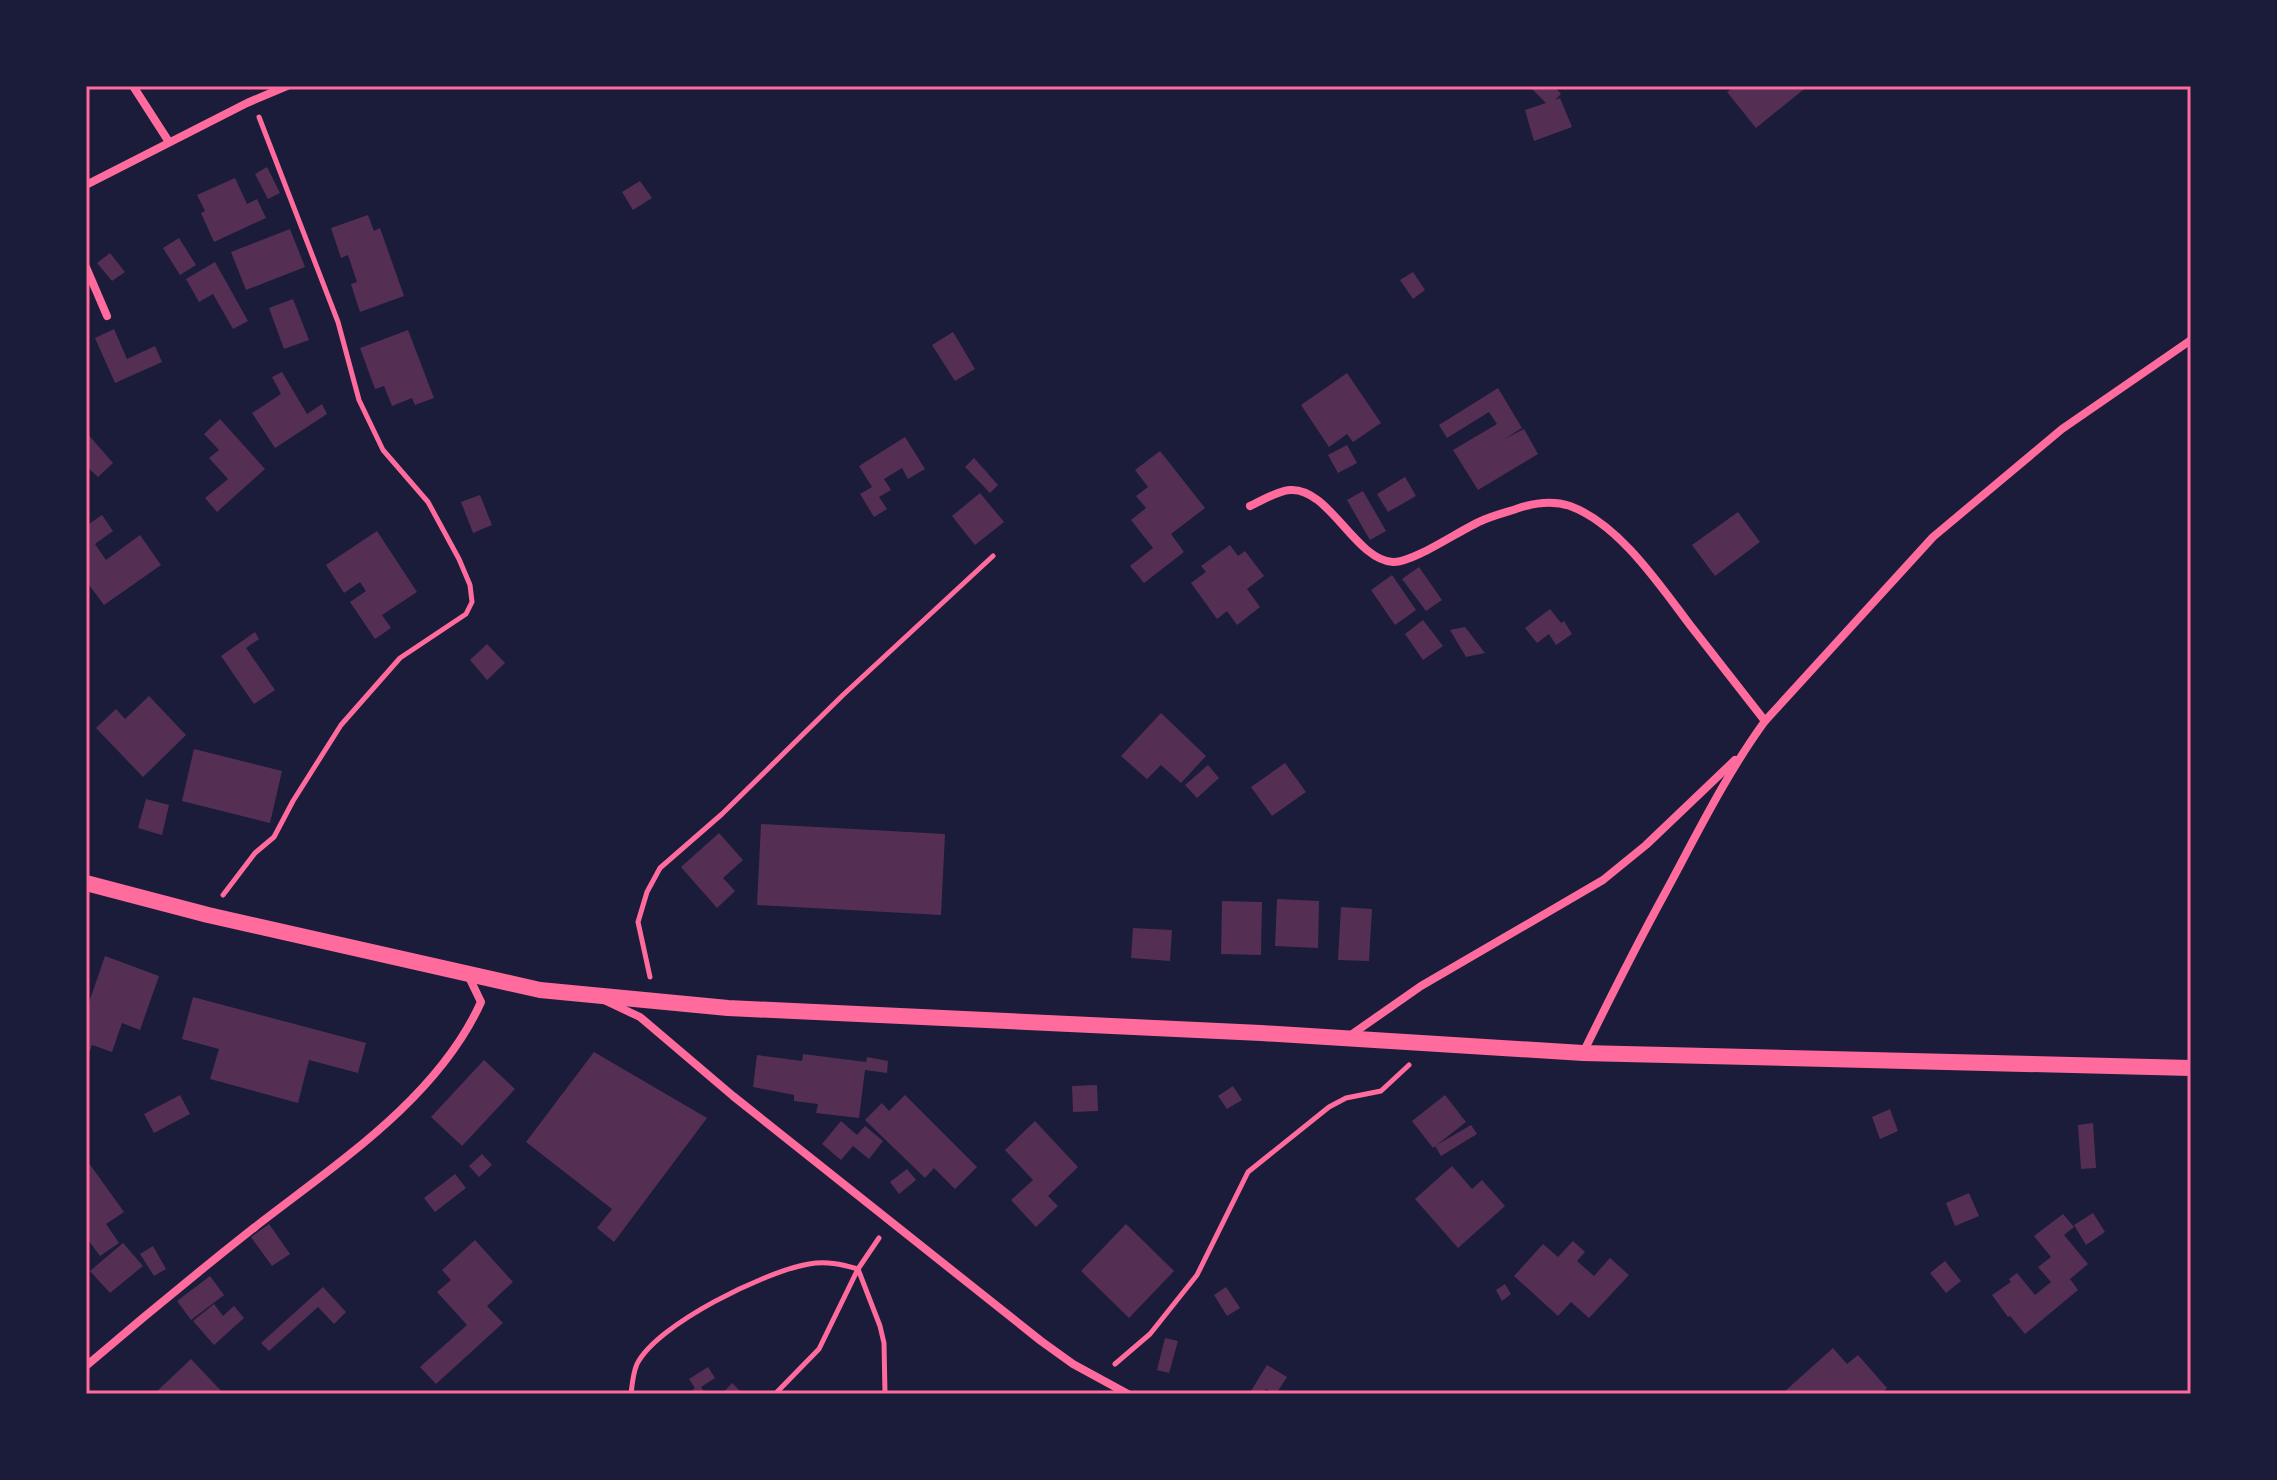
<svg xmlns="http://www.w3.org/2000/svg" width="2277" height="1480" font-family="'DejaVu Sans',sans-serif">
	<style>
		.building { fill: #542f53 }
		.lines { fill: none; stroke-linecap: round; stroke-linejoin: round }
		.path { stroke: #ff6b9d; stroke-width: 5 }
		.minor { stroke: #ff6b9d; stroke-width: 8 }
		.secondary { stroke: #ff6b9d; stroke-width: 16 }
		.neatline { fill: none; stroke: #ff6b9d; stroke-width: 3 }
	</style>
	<rect width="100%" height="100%" fill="#1b1b3a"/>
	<g class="building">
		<polygon points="1533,86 1554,86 1561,94 1555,100 1560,98 1572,127 1534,141 1525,110 1546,103 1531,88"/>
		<polygon points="1735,86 1808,86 1756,128 1727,92"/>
		<polygon points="267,167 280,193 268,199 255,174"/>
		<polygon points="235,178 247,204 257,199 266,218 214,242 201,213 205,211 197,195"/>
		<polygon points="640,181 652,198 633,210 622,192"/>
		<polygon points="368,215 374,231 380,228 404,296 360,312 351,284 357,282 348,255 341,258 331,228"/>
		<polygon points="290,229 305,267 246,290 231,252"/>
		<polygon points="179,238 196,265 180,275 163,248"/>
		<polygon points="110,253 125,272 112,281 97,263"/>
		<polygon points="215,262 248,321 233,329 213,294 199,302 186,279"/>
		<polygon points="1413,272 1425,290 1413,299 1400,280"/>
		<polygon points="293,299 309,340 284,349 269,308"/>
		<polygon points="114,329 127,359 155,346 162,362 115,383 95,338"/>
		<polygon points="408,330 434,398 415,405 412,398 392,406 384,386 375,389 360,348"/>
		<polygon points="953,332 975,369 955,381 932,345"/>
		<polygon points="282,372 307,414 322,404 327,414 275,448 252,413 281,394 272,377"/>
		<polygon points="1347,373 1381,423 1353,442 1347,434 1329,447 1301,405"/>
		<polygon points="1498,388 1522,428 1504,439 1524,429 1538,454 1478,490 1453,450 1497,424 1489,412 1447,438 1439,425"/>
		<polygon points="220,419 265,469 217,512 205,498 228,479 209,458 219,450 204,434"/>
		<polygon points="86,432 113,463 98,477 86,466"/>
		<polygon points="905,437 925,469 908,479 902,468 884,479 891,490 879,497 887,509 874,517 860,494 872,487 859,466"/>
		<polygon points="1347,445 1357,463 1338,473 1328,455"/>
		<polygon points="1160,451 1205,508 1171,534 1184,552 1144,583 1130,566 1153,548 1131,520 1146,508 1136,496 1148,487 1135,470"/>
		<polygon points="974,458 998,485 990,493 965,467"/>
		<polygon points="1405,477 1416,496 1388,512 1377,494"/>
		<polygon points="1363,491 1386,531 1370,540 1347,500"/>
		<polygon points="980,493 1004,522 975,545 952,516"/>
		<polygon points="480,495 492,525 473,533 461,502"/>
		<polygon points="1738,512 1760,542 1715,576 1692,545"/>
		<polygon points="102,515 113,531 95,544 106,560 140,535 161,565 104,605 89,585 86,587 86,526"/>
		<polygon points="377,531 417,592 382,615 391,628 375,639 350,602 366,591 360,582 344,593 326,565"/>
		<polygon points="1230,545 1238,556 1245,551 1264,576 1247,589 1260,607 1237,625 1227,611 1217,619 1191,583 1206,572 1201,566"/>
		<polygon points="1419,567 1442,600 1426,611 1402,579"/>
		<polygon points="1392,575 1416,610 1395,625 1371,590"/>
		<polygon points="1550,609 1561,623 1564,621 1572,634 1556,645 1549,634 1537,643 1525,628"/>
		<polygon points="1423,620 1443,646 1423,660 1405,634"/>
		<polygon points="1465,627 1485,653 1466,657 1450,630"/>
		<polygon points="255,632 259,639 246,648 275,690 254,704 221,656"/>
		<polygon points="487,644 505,663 487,680 470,660"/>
		<polygon points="149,696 186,735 143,777 96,728 116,709 125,719"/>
		<polygon points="1161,713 1206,756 1181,783 1161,765 1147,779 1121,756"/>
		<polygon points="194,749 282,771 270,823 182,801"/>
		<polygon points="1285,763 1306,792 1272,816 1251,787"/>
		<polygon points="1208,765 1219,778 1197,798 1185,785"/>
		<polygon points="146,799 169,805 162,835 138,828"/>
		<polygon points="761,824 945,834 941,915 757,905"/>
		<polygon points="719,833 743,860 723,878 735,891 717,908 681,867"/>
		<polygon points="1277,899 1319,901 1318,948 1275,946"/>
		<polygon points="1222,901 1262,902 1261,955 1221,954"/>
		<polygon points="1341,907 1372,909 1369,961 1338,960"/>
		<polygon points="1133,928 1172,930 1170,961 1131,958"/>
		<polygon points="105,956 159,976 140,1030 122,1023 112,1052 92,1045 86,1062 86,1011"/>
		<polygon points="193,997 366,1043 358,1073 309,1060 298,1103 210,1079 219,1049 182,1039"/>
		<polygon points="594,1052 707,1118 614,1242 597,1228 612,1209 526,1142"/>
		<polygon points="803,1054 866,1062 867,1057 888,1061 887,1073 865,1070 859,1118 816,1113 818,1104 794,1101 794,1095 753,1087 757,1055 802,1061"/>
		<polygon points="484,1060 515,1089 462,1146 431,1117"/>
		<polygon points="1097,1085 1098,1111 1073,1112 1072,1086"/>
		<polygon points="1233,1086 1242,1100 1227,1109 1218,1096"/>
		<polygon points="180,1095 190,1114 154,1133 144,1114"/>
		<polygon points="905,1095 977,1167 955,1189 934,1168 925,1178 865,1120 882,1103 889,1111"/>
		<polygon points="1445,1095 1466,1122 1433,1148 1412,1121"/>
		<polygon points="1890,1109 1898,1131 1880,1139 1872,1117"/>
		<polygon points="841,1121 857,1135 865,1126 883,1141 869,1159 853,1146 841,1160 822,1144"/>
		<polygon points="1035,1121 1078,1167 1048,1196 1058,1206 1036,1227 1011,1200 1033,1180 1005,1150"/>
		<polygon points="2093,1123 2096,1168 2081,1169 2078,1125"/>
		<polygon points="1471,1125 1477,1134 1441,1156 1435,1146"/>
		<polygon points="482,1154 492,1165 479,1177 469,1166"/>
		<polygon points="86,1159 124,1212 106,1224 119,1243 100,1256 86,1237"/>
		<polygon points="1452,1166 1472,1189 1482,1180 1505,1206 1458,1248 1415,1199"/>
		<polygon points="907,1169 916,1180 899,1194 890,1182"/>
		<polygon points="455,1174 466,1188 435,1212 424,1198"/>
		<polygon points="1969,1193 1979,1216 1955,1226 1946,1203"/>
		<polygon points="2093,1213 2105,1232 2086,1245 2074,1225"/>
		<polygon points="2063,1214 2074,1227 2064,1235 2088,1264 2070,1279 2078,1290 2025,1334 2010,1316 2008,1317 1992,1295 2011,1282 2009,1279 2017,1273 2035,1295 2051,1282 2038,1267 2051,1257 2034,1236"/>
		<polygon points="269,1224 290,1254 272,1266 251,1237"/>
		<polygon points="1126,1224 1174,1271 1129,1318 1081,1271"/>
		<polygon points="475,1240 513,1282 487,1306 503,1323 436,1384 420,1367 467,1325 437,1292 451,1280 442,1270"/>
		<polygon points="1573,1241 1585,1252 1577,1261 1594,1276 1610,1258 1629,1275 1589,1318 1571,1302 1558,1316 1514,1276 1543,1244 1558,1257"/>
		<polygon points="123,1243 143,1266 110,1293 90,1271"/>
		<polygon points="153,1246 166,1269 154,1276 140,1254"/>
		<polygon points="1945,1261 1961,1281 1946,1293 1930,1273"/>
		<polygon points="210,1276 224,1295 191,1320 177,1301"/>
		<polygon points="1505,1284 1511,1294 1502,1301 1496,1290"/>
		<polygon points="323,1287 346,1312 334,1324 318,1307 269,1351 261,1343"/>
		<polygon points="1226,1287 1240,1308 1227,1316 1214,1295"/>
		<polygon points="214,1304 223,1316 234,1306 244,1318 214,1345 193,1321"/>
		<polygon points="1165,1338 1178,1341 1169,1373 1157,1370"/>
		<polygon points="1833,1348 1847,1364 1858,1355 1887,1388 1881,1394 1786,1394 1784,1392"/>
		<polygon points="191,1359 224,1394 154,1394"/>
		<polygon points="1267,1365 1287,1377 1276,1394 1266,1389 1262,1394 1249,1394"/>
		<polygon points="708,1367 715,1378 701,1387 706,1394 687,1394 695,1388 689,1379"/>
		<polygon points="732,1383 743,1394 722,1394"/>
	</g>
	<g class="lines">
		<g class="path">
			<polyline points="223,895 255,853 274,837 293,801 341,725 400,658 466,614 472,602 470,585 459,559 428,502 383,450 359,400 338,322 259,117"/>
			<polyline points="650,977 638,922 647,892 660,868 722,814 843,695 993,556"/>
			<polyline points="1115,1364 1150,1334 1197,1275 1248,1172 1329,1107 1346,1098 1381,1091 1409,1065"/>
			<polyline points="777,1392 819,1349 858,1269 879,1238"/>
			<path d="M631,1394C632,1385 633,1373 637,1364C657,1324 766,1271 809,1264C826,1261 841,1264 858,1269L880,1326L884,1343L885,1394"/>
		</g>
		<g class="minor">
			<polyline points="133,86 169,142"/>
			<polyline points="86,185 247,103 287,86"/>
			<polyline points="86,267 107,316"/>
			<path d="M1250,506C1263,500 1277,491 1290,490C1329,487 1355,560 1393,562C1413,563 1460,530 1481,521C1492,516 1504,513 1516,509C1533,503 1552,500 1570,506C1619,524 1659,584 1690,625C1715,657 1740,689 1765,721"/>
			<polyline points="606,1001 640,1017 733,1096 1041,1341 1073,1364 1128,1394"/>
			<polyline points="1348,1037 1421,986 1603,880 1646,845 1735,760"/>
			<path d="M1583,1053C1609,1000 1635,948 1664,895C1696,836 1725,776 1765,721L1933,537L2062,429L2191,340"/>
			<path d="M86,1366C142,1318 198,1272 255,1227C336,1164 438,1098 481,1002L468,975"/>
		</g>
		<polyline class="secondary" points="86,883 208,915 540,990 728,1008 1261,1033 1583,1053 2191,1068"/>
	</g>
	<rect width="2277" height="1480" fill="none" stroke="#1b1b3a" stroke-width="176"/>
	<rect x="88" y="88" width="2101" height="1304" class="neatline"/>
</svg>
